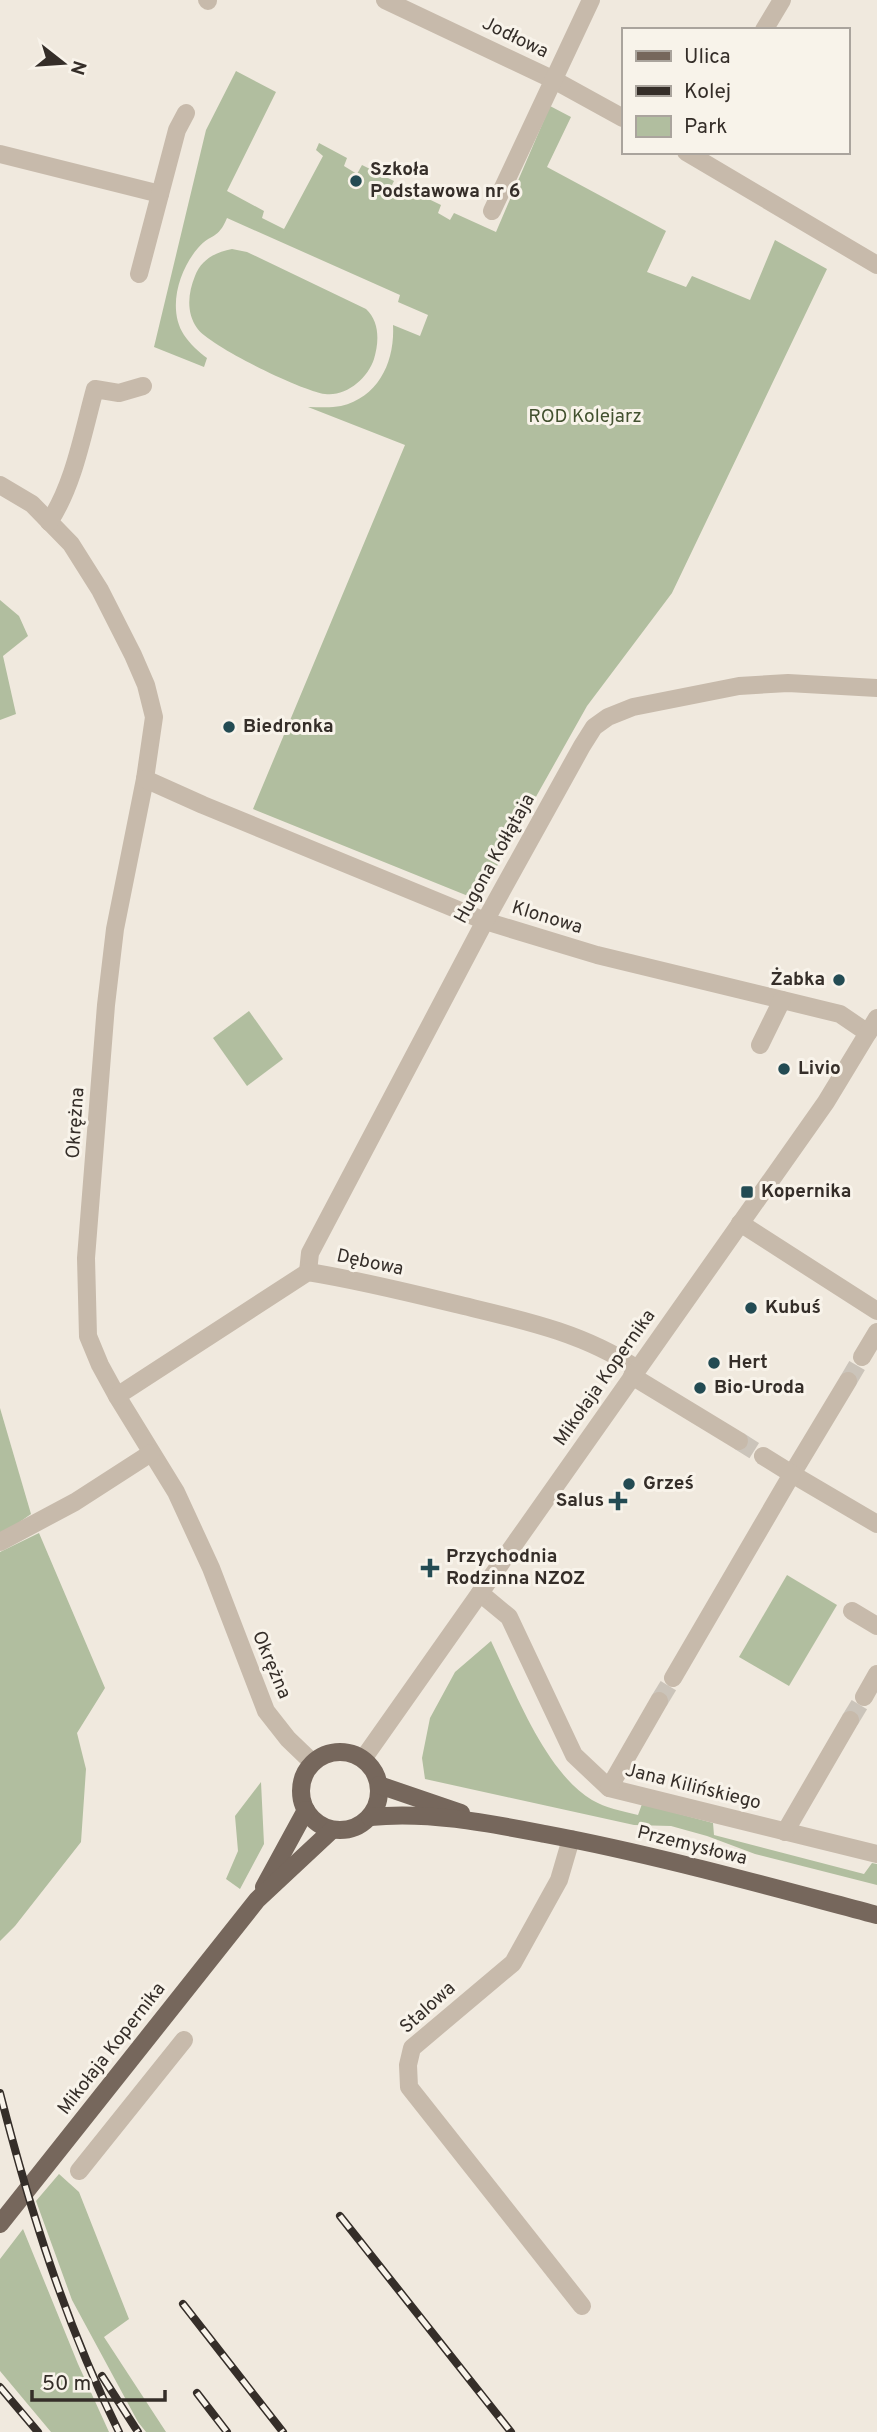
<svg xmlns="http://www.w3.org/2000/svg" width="877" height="2432" font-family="Overpass,sans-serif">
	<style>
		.green { fill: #b1be9f }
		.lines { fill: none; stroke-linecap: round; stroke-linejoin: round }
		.minor-tunnel { stroke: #cbc4ba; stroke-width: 18; stroke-dasharray: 18 9; stroke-linecap: butt }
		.minor { stroke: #c7baab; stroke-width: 18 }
		.major { stroke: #76675c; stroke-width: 18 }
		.rail-casing { stroke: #352e29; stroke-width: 8 }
		.rail { stroke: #f8f3ea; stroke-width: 5; stroke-dasharray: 16; stroke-linecap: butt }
		.poi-dot { fill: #234b53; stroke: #f8f3ea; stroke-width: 2.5 }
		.labels { text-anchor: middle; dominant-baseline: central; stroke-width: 6; stroke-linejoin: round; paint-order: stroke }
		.street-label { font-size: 19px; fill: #352e29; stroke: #f8f3ea }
		.poi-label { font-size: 19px; font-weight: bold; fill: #352e29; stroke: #f8f3ea; text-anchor: start }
		.park-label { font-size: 19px; fill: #42512f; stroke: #f8f3ea }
	</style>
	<rect width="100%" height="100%" fill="#f0e9de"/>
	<g class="green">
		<path d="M236,71L276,92L227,191L264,211L262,218L284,229L323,156L316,150L319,143L347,158L344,166L357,174L362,165L394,181L390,189L404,197L408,189L441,205L438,213L450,220L454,213L496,232L550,106L571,117L547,167L666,231L647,272L686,287L692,276L750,300L775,240L827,269L672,593L587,706L478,900L253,809L405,445L308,407C319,407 331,408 341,406C379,397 395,361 393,325L420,336L428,315L398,302L400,295L227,218C218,240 211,233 198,248C179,270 167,309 184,335C190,344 199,352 207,358L204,367L154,347L206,130Z"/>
		<path d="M232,249L247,252L366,309C380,322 379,342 374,359C368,378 346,397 325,394C302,391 209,346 197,328C186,312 188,293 195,276C201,260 215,252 232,249Z"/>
		<polygon points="0,600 19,616 28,636 3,656 16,714 0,720"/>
		<polygon points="249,1011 283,1059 247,1086 213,1038"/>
		<polygon points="0,1408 31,1514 0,1536"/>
		<polygon points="39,1533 105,1688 77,1733 86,1769 81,1842 15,1926 0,1941 0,1552"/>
		<polygon points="787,1575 837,1605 789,1686 739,1657"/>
		<path d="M491,1641C514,1689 545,1772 592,1800C606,1808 621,1811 638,1815L642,1804L713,1823L714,1835L864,1874L872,1863L877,1864V1885L755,1854L707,1836L671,1826L634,1825L425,1779L422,1758L430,1718L455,1672Z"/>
		<polygon points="261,1782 264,1844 240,1889 226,1879 238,1851 235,1816"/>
		<polygon points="59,2174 79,2192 129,2319 104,2337 166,2432 146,2432 138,2422 72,2300 36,2201"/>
		<polygon points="23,2229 78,2364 109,2432 51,2432 0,2371 0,2259"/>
	</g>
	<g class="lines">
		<g class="minor-tunnel">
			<polyline points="848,1381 862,1357"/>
			<polyline points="739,1441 763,1456"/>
			<polyline points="659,1701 673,1678"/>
			<polyline points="850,1720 864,1697"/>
		</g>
		<g class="minor">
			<polyline points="207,0 208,1"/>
			<polyline points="385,0 554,80 623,118"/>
			<polyline points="764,30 782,0"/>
			<polyline points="686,152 877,265"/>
			<polyline points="0,154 160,194"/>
			<polyline points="492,211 591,0"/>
			<polyline points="139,274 177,130 186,113"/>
			<polyline points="0,485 32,504 71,544 100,590 133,655 146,685 154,717 145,779 115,929 106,1005 86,1258 88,1336 100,1365 117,1396 176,1492 211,1568 266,1711 288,1739 313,1763"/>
			<path d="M49,522C74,485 83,432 95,389L119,393L143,386"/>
			<polyline points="145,779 203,805 485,921 597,955 840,1014 868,1033"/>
			<polyline points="760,1045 782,1000"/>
			<polyline points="740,1223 877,1311"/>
			<polyline points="308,1272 310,1253 485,921 582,746 594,727 608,717 633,707 739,686 788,683 877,688"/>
			<polyline points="862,1357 877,1332"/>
			<polyline points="632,1376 739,1441"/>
			<polyline points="848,1381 792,1474 877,1524"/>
			<path d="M117,1396L308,1272C358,1280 407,1292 456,1304C518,1319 583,1332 637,1369"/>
			<polyline points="0,1542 75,1502 151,1453"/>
			<polyline points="480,1593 509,1617 574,1755 609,1788 877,1854"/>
			<polyline points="852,1611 877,1626"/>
			<polyline points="673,1678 792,1474 763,1456"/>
			<polyline points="864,1697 877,1674"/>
			<polyline points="363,1759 826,1102 877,1018"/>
			<polyline points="609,1788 659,1701"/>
			<polyline points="785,1832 850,1720"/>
			<polyline points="571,1839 559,1880 513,1963 412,2048 408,2065 409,2087 582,2306"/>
			<polyline points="79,2171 184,2040"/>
		</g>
		<g class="major">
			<circle cx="340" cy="1791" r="39"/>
			<polyline points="379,1785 461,1813"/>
			<path d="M370,1817C428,1811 488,1823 545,1834C657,1855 767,1886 877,1915"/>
			<polyline points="264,1887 306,1810"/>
			<polyline points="0,2224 257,1900 332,1830"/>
		</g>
		<g class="rail-casing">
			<g id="rail">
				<path d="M0,2093C30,2210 65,2323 119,2432"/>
				<polyline points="340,2216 511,2432"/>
				<polyline points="183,2304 283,2432"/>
				<polyline points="102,2376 138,2432"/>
				<polyline points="0,2387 38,2432"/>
				<polyline points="197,2393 227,2432"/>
			</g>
		</g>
		<use href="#rail" class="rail"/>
	</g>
	<g class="poi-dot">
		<circle cx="356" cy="181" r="7"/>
		<circle cx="229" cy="727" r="7"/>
		<circle cx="839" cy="980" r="7"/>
		<circle cx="784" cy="1069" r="7"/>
		<rect x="740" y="1185" width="14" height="14" rx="3.5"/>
		<circle cx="751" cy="1308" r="7"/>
		<circle cx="714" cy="1363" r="7"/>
		<circle cx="700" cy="1388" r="7"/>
		<circle cx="629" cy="1484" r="7"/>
		<path d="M614.5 1490.5h7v7h7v7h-7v7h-7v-7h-7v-7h7z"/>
		<path d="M426.5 1557.5h7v7h7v7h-7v7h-7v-7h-7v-7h7z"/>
	</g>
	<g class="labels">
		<g class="street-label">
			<text transform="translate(515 38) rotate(26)">Jodłowa</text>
			<text transform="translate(495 859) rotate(-61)">Hugona Kołłątaja</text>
			<text transform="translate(547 918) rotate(17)">Klonowa</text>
			<text transform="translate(76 1123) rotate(-86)">Okrężna</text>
			<text transform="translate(370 1263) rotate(12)">Dębowa</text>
			<text transform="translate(605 1378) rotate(-55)">Mikołaja Kopernika</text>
			<text transform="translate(271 1665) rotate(67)">Okrężna</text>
			<text transform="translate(693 1787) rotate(14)">Jana Kilińskiego</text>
			<text transform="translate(692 1846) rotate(14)">Przemysłowa</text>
			<text transform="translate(428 2008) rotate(-42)">Stalowa</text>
			<text transform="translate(112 2049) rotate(-52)">Mikołaja Kopernika</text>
		</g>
		<g class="poi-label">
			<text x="370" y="170">Szkoła<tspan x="370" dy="22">Podstawowa nr 6</tspan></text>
			<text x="243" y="727">Biedronka</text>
			<text x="825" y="980" text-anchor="end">Żabka</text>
			<text x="798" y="1069">Livio</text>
			<text x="761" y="1192">Kopernika</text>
			<text x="765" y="1308">Kubuś</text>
			<text x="728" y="1363">Hert</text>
			<text x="714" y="1388">Bio-Uroda</text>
			<text x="643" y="1484">Grześ</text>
			<text x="604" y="1501" text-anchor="end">Salus</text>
			<text x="446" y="1557">Przychodnia<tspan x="446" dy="22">Rodzinna NZOZ</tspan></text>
		</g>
		<g class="park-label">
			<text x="585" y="417">ROD Kolejarz</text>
		</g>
	</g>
	<rect x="622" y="28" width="228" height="126" fill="#f8f3ea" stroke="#aaa49d" stroke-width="2"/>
	<rect x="636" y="51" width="35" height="10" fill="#76675c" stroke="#aaa49d" stroke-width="2"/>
	<text x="684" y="63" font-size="21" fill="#352e29">Ulica</text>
	<rect x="636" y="86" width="35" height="10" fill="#352e29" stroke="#aaa49d" stroke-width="2"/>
	<text x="684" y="98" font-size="21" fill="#352e29">Kolej</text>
	<rect x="636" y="116" width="35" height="21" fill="#b1be9f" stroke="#aaa49d" stroke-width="2"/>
	<text x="684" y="133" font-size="21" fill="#352e29">Park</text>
	<g transform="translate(63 63) rotate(107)" stroke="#f8f3ea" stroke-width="5" paint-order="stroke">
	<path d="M0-5L12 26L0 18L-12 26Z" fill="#352e29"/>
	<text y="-10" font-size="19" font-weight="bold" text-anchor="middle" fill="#352e29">N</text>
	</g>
	<path d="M32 2390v10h133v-10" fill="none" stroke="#352e29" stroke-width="3.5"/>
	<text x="42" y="2390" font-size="21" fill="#352e29" stroke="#f8f3ea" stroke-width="5" paint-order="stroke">50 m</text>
</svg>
